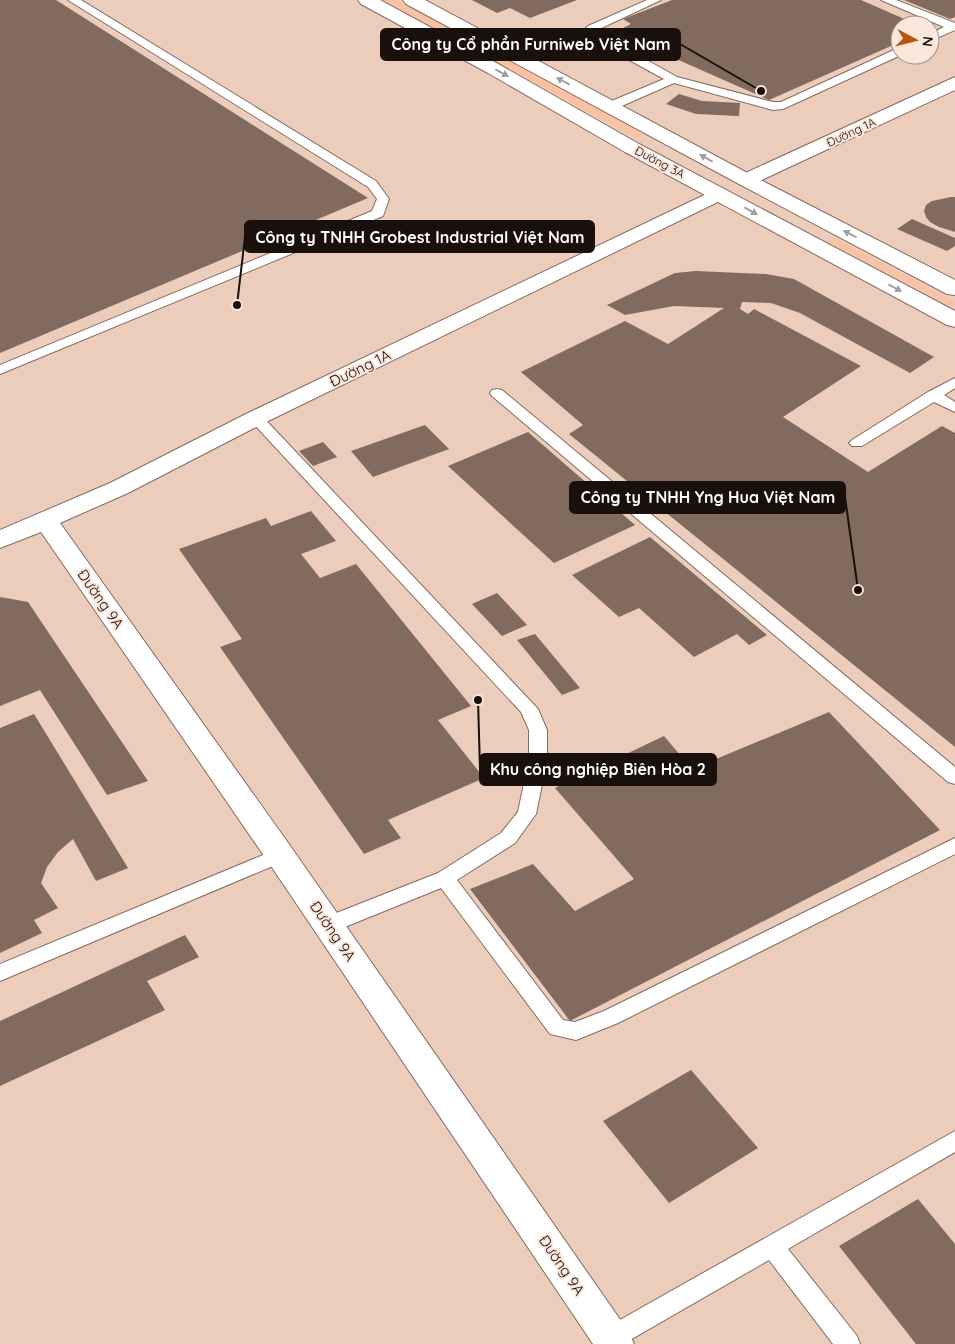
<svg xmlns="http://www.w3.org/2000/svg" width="955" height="1344" font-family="Quicksand,sans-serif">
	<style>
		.built { fill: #ecccba; fill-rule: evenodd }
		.green { fill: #fac2a3 }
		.building { fill: #816b5e }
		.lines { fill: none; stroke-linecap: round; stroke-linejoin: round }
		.service-casing { stroke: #836c60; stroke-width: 2 }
		.minor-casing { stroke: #836c60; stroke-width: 2 }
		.tertiary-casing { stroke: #836c60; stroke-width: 2 }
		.service { fill: #fff; fill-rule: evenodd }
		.minor { fill: #fff; fill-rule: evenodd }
		.tertiary { fill: #fff; fill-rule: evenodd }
		.oneway { fill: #a39f9d }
		.labels { text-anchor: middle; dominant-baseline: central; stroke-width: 4; stroke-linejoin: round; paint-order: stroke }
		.far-street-label { font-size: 12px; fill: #19100b; stroke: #fbe7db }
		.street-label { font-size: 15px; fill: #19100b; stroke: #fbe7db }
		.leader { fill: none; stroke: #19100b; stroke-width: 2 }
		.callout-dot { fill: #19100b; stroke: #fbe7db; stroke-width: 2 }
		.callout { fill: #19100b; stroke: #19100b; stroke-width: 2 }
		.callout-label { font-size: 16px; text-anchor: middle; font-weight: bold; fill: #fff }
	</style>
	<rect width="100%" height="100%" fill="#f2d8ca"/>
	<path class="built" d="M0,0H955V1344H0ZM900,25H930V55H900Z"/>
	<g class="green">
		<polygon points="382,0 397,0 646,134 636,138"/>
		<polygon points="835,238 955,302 955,308 829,242"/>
	</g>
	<g class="building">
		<polygon points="0,0 56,0 368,198 0,353"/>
		<polygon points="472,0 577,0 530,18 510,8 497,13"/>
		<polygon points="672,0 861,0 918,25 900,25 900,42 769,100 615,32 631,24 623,19"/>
		<polygon points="904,0 955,0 955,17 950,19"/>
		<polygon points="679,94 702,101 740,103 739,116 696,114 666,104"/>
		<polygon points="951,197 955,197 955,232 939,227 930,222 926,217 924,211 926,205 932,201"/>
		<polygon points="912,219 955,238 955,246 947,251 897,229"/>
		<polygon points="696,271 766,274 794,279 934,357 910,373 800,313 771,303 742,302 740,309 748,314 754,309 861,366 783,417 868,472 942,426 955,433 955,747 569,434 583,425 521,372 625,321 668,344 724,308 674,306 625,315 607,305 675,273"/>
		<polygon points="425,425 449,449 373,477 351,451"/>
		<polygon points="528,432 635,525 554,563 448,466"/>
		<polygon points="323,442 337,457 313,466 299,451"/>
		<polygon points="311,511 336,541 301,554 320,578 356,564 471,706 438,720 484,778 388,820 401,838 364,854 220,647 242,639 179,549 266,518 271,526"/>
		<polygon points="650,537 767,635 749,645 737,634 694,657 639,608 619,617 572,575"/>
		<polygon points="497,593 527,625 502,636 472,604"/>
		<polygon points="0,597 28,602 148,781 107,795 40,690 0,706"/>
		<polygon points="535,634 580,688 562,695 517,640"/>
		<polygon points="829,712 940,830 570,1021 470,889 533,864 575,911 634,879 555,788 664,736 692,769"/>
		<polygon points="34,714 128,868 96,881 73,839 58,852 47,867 41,883 58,908 34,920 42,933 0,953 0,728"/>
		<polygon points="185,935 199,957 147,981 165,1010 0,1086 0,1021"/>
		<polygon points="691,1070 758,1148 669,1203 603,1121"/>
		<polygon points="918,1199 955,1244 955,1344 916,1344 839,1246"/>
	</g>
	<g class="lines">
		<g class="service-casing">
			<g id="service">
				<polygon points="68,0 81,0 376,181 389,199 383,216 0,374 0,365 372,211 377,199 368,187"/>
				<polygon points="647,0 661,0 595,31 677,77 773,102 781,102 896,49 900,48 901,55 783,109 773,110 674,83 615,109 607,109 605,106 607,103 664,79 589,38 583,31 588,26"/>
				<polygon points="881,0 896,0 955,23 955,30 930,41 930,34 944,27"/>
				<polygon points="955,378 955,388 944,395 955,402 955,412 934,402 862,446 852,446 849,443 852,440 928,392"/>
				<polygon points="497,389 502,390 955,767 955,784 948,782 492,396 490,393 492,390"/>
				<polygon points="256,414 261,415 538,709 547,730 547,760 536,814 515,843 457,880 563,1020 575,1022 604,1011 955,838 955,854 618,1023 576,1040 550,1034 441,888 335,931 328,933 321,931 318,925 321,919 438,873 501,833 518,812 529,760 529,730 521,712 251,421 249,418 251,415"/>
				<polygon points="280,848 287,850 290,855 287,860 0,981 0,964"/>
				<polygon points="955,1131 955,1152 788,1249 857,1336 860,1344 833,1344 769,1260 623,1344 602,1344 599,1338 602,1330"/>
			</g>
		</g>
		<g class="minor-casing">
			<g id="minor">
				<polygon points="955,77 955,90 753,184 746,186 739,184 736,180 739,176"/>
				<polygon points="719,188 726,190 729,194 726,198 264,423 128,493 60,523 291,847 628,1331 634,1344 593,1344 269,863 41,532 0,548 0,530 110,483 248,413"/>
			</g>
		</g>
		<g class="tertiary-casing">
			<g id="tertiary">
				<polygon points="358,0 380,0 500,65 639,144 955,311 955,327 947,325 625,152 488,73 361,4"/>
				<polygon points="403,0 425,0 753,176 955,280 955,295 947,294 739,184 406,4"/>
			</g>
		</g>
		<use href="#service" class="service"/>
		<use href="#minor" class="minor"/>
		<use href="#tertiary" class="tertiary"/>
	</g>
	<defs><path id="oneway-solid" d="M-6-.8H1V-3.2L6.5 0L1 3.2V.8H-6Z" transform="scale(1.25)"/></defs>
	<g class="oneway">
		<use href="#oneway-solid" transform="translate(502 73) rotate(29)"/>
		<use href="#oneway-solid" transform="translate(563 81) rotate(-152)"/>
		<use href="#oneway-solid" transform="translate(706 158) rotate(-151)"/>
		<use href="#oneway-solid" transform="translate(751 211) rotate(29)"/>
		<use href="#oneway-solid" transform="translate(850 234) rotate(-153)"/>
		<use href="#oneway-solid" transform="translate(895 288) rotate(28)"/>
	</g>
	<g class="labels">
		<g class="far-street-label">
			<text transform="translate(851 132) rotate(-25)">Đường 1A</text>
			<text transform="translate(660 162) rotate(28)">Đường 3A</text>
		</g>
		<g class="street-label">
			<text transform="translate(360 368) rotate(-26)">Đường 1A</text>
			<text transform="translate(101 599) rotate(55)">Đường 9A</text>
			<text transform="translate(333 931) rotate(56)">Đường 9A</text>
			<text transform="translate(562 1265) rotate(56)">Đường 9A</text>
		</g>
	</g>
	<path class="leader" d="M761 91L680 44M237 305L245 237M858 590L845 497M478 700L480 769"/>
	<g class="callout-dot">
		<circle cx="761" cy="91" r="5"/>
		<circle cx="237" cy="305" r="5"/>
		<circle cx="858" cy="590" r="5"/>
		<circle cx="478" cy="700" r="5"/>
	</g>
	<g class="callout">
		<rect x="381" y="29" width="299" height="31" rx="5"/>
		<rect x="245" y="221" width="349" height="31" rx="5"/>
		<rect x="570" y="482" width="275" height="31" rx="5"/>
		<rect x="480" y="754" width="236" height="31" rx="5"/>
	</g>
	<g class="callout-label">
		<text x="531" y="50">Công ty Cổ phần Furniweb Việt Nam</text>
		<text x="420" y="243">Công ty TNHH Grobest Industrial Việt Nam</text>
		<text x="708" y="503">Công ty TNHH Yng Hua Việt Nam</text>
		<text x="598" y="775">Khu công nghiệp Biên Hòa 2</text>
	</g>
	<g transform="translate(915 40) rotate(97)"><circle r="24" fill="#fbe7db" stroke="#a19188"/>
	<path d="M0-4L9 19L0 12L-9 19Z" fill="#b6570d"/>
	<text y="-8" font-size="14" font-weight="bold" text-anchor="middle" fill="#19100b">N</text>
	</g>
</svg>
